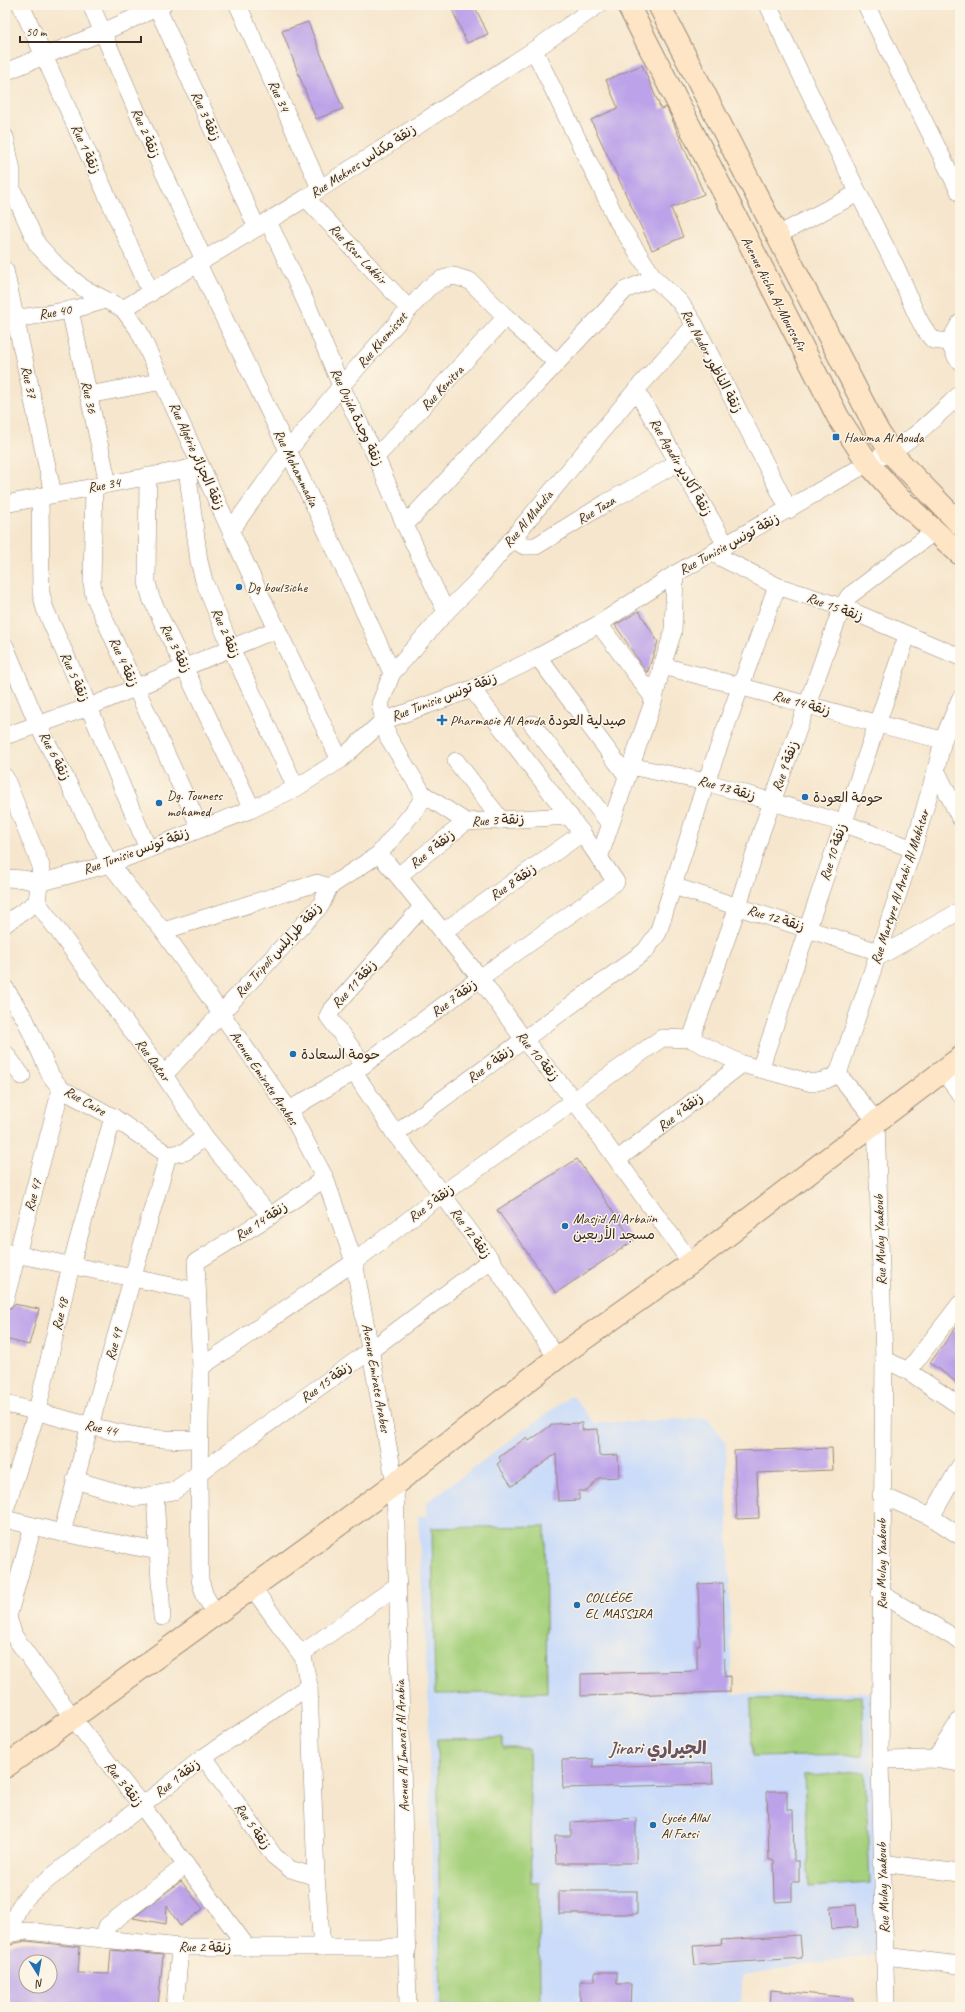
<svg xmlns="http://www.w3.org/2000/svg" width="965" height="2012" font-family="Caveat,'Playpen Sans Arabic',sans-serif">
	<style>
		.built { fill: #cadcf9 }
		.green { fill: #a5d07c; stroke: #707d4d }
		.building { fill: #bca3e9; fill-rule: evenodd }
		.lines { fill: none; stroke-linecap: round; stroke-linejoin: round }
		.street-casing { stroke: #988876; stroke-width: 18 }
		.secondary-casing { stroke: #988876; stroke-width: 24 }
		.street { stroke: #fff; stroke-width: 17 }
		.secondary { stroke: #fde5c5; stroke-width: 22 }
		.poi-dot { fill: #1f6fb2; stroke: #fcf5e5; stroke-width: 1.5 }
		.labels { text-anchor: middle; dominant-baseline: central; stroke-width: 3; stroke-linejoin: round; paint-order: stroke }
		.street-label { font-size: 14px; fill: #3b2a1e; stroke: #fcf5e5 }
		.poi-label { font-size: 14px; fill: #3b2a1e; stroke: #fcf5e5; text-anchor: start }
		.district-label { font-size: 18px; font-weight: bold; fill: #685465; stroke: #fcf5e5 }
	</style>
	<rect width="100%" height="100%" fill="#fcf5e5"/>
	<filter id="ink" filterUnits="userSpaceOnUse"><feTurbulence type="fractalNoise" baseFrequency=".025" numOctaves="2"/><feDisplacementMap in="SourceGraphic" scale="8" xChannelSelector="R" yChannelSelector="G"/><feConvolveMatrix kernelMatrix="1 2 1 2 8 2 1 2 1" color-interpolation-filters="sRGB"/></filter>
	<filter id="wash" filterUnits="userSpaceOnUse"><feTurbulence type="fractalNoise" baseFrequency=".012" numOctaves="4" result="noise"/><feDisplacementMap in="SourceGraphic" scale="16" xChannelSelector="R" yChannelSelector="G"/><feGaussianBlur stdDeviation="0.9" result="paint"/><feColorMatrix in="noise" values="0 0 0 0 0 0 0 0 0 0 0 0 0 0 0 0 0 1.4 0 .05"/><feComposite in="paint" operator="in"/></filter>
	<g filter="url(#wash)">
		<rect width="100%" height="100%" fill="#f6e6cd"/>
		<polygon class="built" points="572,1395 594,1423 708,1418 726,1443 732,1694 870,1692 880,1953 743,1975 740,2007 435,2007 428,1697 418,1516 427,1516 427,1502"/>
		<g class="green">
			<polygon points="545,1526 547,1692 435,1694 432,1528"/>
			<polygon points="862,1696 863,1755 752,1757 751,1699"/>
			<polygon points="502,1738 503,1748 529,1748 531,1882 539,1882 540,2003 441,2005 437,1739"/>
			<polygon points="865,1772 870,1883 809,1887 804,1775"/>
		</g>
		<g id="blocks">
			<g class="building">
				<polygon points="450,5 474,5 488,34 467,43"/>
				<polygon points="308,22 343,109 316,119 282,31"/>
				<polygon points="642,65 661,109 666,107 668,110 704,194 671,208 683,237 652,250 591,120 618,108 606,80"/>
				<polygon points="639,611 658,642 647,673 615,625"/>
				<polygon points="577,1159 633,1241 556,1293 497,1210"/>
				<polygon points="14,1304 39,1309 29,1345 5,1339 5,1310 12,1307"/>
				<polygon points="960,1322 960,1385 930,1363"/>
				<polygon points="582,1423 582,1430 598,1429 599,1456 618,1455 619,1477 599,1478 587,1491 579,1491 579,1500 558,1501 556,1454 512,1486 497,1464 501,1461 499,1457 527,1437 529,1441 553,1424"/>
				<polygon points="832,1448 833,1470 757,1473 759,1518 737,1519 734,1451"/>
				<polygon points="723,1583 725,1677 730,1676 730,1692 581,1696 581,1674 697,1671 697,1645 700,1645 698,1584"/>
				<polygon points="593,1759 593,1767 712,1763 713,1784 563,1788 562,1760"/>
				<polygon points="767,1791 787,1791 787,1810 793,1810 794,1861 799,1861 799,1882 792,1882 792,1901 775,1902 774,1860 769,1860"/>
				<polygon points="636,1818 636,1863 556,1863 555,1836 571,1836 571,1822"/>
				<polygon points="181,1881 203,1909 180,1926 167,1906 166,1924 133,1918"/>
				<rect x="559" y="1891" width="78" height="23"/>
				<polygon points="856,1905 858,1927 832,1929 830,1907"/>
				<polygon points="800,1935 802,1958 695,1965 693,1946 722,1944 721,1940"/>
				<path d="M27,1941L80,1947L78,1973L109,1974L111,1950L163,1955L158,2007H5V1948L15,1943ZM26,1962H50V1986H26Z"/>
				<polygon points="595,1972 617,1972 617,1984 631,1984 630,2007 580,2007 580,1981 595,1981"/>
				<polygon points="771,1990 853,1998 853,2007 770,2007"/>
			</g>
		</g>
	</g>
	<g filter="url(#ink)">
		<use href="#blocks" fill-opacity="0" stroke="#988876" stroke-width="1"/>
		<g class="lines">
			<g class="street-casing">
				<g id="street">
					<polyline points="21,5 151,293"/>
					<polyline points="91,5 158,160 204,260"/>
					<polyline points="156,5 257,228"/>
					<polyline points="238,5 320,188"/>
					<path d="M768,5C809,92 850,179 895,265C908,290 914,319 933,340L949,342"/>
					<polyline points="866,5 960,193"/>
					<polyline points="534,50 618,222 654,278 680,302 695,325 789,510"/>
					<polyline points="5,72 103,32 163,5"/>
					<polyline points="5,137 12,171 12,189 37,244 58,267 83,288 123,309 138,329 250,573 340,760"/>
					<polyline points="306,198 409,309"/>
					<polyline points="268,221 309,309 341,386 376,457 405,525 446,612"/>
					<polyline points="776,236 858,193"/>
					<path d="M198,264C263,400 331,536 392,673"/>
					<polyline points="5,270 53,494"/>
					<polyline points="123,309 306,198 534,50 598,5"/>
					<polyline points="70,310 108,484"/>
					<path d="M5,320C38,315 73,312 104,300"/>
					<polyline points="960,323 949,342 956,357 960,361"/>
					<polyline points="636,390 726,545"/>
					<polyline points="88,395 163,381"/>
					<polyline points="376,457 506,317"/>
					<polyline points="187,469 199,561 204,581 231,648 296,788"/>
					<polyline points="148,476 147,582 151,598 252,809"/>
					<polyline points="94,487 92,583 94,596 200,828"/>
					<polyline points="40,496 41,593 45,609 89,707 148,849"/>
					<polyline points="5,504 197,467"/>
					<polyline points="405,525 625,290 654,278"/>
					<polyline points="231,530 287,452 341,386 428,288 442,279 454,276 470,281 506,317 556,362"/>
					<polyline points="512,539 524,546 536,546 606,503 679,462"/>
					<polyline points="712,553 777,586 842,607 960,657"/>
					<polyline points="599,624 654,699"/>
					<polyline points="5,646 38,725 110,864 163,931 289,1110 325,1178 354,1262 395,1484 408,2007"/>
					<polyline points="538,657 627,776"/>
					<path d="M662,666C756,689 848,718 943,740"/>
					<polyline points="532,724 610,824"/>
					<polyline points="5,736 89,707 277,629"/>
					<polyline points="456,761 501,820"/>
					<polyline points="630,766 706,782 843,823 913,849"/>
					<polyline points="936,770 960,818"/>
					<polyline points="5,777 41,866 37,902 5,924"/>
					<polyline points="570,816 466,822 423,794 388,737 380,704 392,673 446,612 476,582 636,390 695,325"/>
					<polyline points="379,854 398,876 480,978 524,1040 574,1100 691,1263"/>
					<polyline points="599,858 654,699 662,666 673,632 675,574"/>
					<polyline points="398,876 466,822"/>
					<path d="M5,878L24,879L39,883L110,864L252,809L296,788L340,760L383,721L472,689L538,657L599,624L675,574L868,463C910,444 927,425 960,394"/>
					<polyline points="673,886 879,952"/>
					<polyline points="37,902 164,1075 205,1137 270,1216"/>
					<polyline points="163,931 317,883 329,887"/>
					<polyline points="443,932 582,833"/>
					<polyline points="878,957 960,911"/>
					<polyline points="5,988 25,1019 51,1076 61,1089 113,1117 168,1155 185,1152 205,1137"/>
					<polyline points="691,1039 738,906 762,830 842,607 849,596 935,531"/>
					<polyline points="5,1053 22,1076"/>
					<polyline points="364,1065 328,1016 330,1012 422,907"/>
					<polyline points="760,1069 907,636"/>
					<polyline points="943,1071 960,1094"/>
					<polyline points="354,1072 395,1134 442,1194 491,1260 557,1358"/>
					<polyline points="838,1074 913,849 936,770 943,740 960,699"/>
					<polyline points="164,1075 321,905 329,887 379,854 419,805 423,794"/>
					<polyline points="289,1110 354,1072 480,978 616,882 582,833 472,689"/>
					<polyline points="395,1134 645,951 658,933 706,782 777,586"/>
					<polyline points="618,1159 742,1064"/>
					<polyline points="5,1252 197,1291"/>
					<polyline points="5,1300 61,1089"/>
					<polyline points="884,1359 908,1371 960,1406"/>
					<polyline points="201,1367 354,1262 442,1194 662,1038 691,1039 742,1064 812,1083 826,1080 838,1074 876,1121 884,1359 880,1760 886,2007"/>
					<polyline points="908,1371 960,1304"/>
					<path d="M5,1404C57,1415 109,1435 162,1439C174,1440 187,1439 199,1439"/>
					<polyline points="75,1480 136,1498 174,1491 371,1350 491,1260"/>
					<polyline points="155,1495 162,1617"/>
					<polyline points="881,1495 931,1517 960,1536"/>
					<polyline points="5,1510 37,1411 71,1265 113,1117"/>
					<polyline points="931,1517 960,1466"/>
					<polyline points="5,1519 62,1533 158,1551"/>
					<polyline points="33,1526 8,1617 14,1636 73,1718 142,1806 247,1947"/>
					<polyline points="62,1533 87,1436 168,1155"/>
					<polyline points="252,1587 303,1657 309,1686 316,1877 322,1947"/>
					<polyline points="880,1593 960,1641"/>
					<polyline points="216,1614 205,1596 200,1580 199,1475 201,1367 196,1262 270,1216 325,1178"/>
					<polyline points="301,1654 398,1585"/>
					<polyline points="942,1749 960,1749"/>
					<polyline points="204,1757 274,1856 290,1869 316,1877"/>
					<polyline points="935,1759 960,1720"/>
					<polyline points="880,1760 935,1759 960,1763"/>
					<polyline points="881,1863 960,1873"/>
					<path d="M11,1933C14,1915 19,1904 32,1892L204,1757L309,1686"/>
					<polyline points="5,1937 11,1933 27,1931 180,1947 408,1947"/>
					<polyline points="104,1939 107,1926 186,1865"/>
					<polyline points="885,1956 960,1965"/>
					<polyline points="175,2007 180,1947"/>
				</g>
			</g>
			<g class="secondary-casing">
				<g id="secondary">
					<polyline points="628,5 838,417 868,463 899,498 960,554"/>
					<polyline points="659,5 876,428 891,453 960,524"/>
					<polyline points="5,1767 395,1484 557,1358 691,1263 960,1058"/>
				</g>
			</g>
			<use href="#street" class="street"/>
			<use href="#secondary" class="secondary"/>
		</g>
	</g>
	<g class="poi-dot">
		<rect x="832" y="433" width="8" height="8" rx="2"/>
		<circle cx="239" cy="587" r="4"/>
		<path d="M440 714h4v4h4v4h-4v4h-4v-4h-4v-4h4z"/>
		<circle cx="805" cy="797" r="4"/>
		<circle cx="159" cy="803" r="4"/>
		<circle cx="293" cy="1054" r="4"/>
		<circle cx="565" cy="1226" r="4"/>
		<circle cx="577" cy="1605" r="4"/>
		<circle cx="653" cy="1825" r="4"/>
	</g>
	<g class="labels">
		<g class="street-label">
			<text transform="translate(279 96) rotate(66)">Rue 34</text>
			<text transform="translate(206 116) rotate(66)">Rue 3 زنقة</text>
			<text transform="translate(146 133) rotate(67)">Rue 2 زنقة</text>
			<text transform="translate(86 149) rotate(66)">Rue 1 زنقة</text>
			<text transform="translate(363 161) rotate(-33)">Rue Meknes زنقة مكناس</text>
			<text transform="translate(358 254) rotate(47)">Rue Ksar Lakbir</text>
			<text transform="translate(774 294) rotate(63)">Avenue Aicha Al-Moussafir</text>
			<text transform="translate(55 312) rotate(-10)">Rue 40</text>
			<text transform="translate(382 340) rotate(-49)">Rue Khemisset</text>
			<text transform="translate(712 361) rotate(62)">Rue Nador زنقة الناظور</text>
			<text transform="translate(29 382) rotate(78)">Rue 37</text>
			<text transform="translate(442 388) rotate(-47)">Rue Kenitra</text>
			<text transform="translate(89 397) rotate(78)">Rue 36</text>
			<text transform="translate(357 417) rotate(65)">Rue Oujda زنقة وجدة</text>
			<text transform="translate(197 456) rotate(66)">Rue Algérie زنقة الجزائر</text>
			<text transform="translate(681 467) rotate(60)">Rue Agadir زنقة أكادير</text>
			<text transform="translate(296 468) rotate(64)">Rue Mohammadia</text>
			<text transform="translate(104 485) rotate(-10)">Rue 34</text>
			<text transform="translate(596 510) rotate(-31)">Rue Taza</text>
			<text transform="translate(528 519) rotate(-50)">Rue Al Mahdia</text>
			<text transform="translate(729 544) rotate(-29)">Rue Tunisie زنقة تونس</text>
			<text transform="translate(835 607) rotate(20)">Rue 15 زنقة</text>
			<text transform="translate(226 633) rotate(67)">Rue 2 زنقة</text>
			<text transform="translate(176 648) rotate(64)">Rue 3 زنقة</text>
			<text transform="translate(124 662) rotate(66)">Rue 4 زنقة</text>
			<text transform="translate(75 677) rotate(66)">Rue 5 زنقة</text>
			<text transform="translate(444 697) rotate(-21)">Rue Tunisie زنقة تونس</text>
			<text transform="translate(802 703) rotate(16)">Rue 14 زنقة</text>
			<text transform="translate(55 756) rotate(63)">Rue 6 زنقة</text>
			<text transform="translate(785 766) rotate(-70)">Rue 9 زنقة</text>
			<text transform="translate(727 788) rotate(16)">Rue 13 زنقة</text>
			<text transform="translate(498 820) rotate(-3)">Rue 3 زنقة</text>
			<text transform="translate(432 849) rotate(-39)">Rue 9 زنقة</text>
			<text transform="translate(136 851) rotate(-20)">Rue Tunisie زنقة تونس</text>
			<text transform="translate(833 852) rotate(-72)">Rue 10 زنقة</text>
			<text transform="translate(513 882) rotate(-35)">Rue 8 زنقة</text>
			<text transform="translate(900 887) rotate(-72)">Rue Martyre Al Arabi Al Mokhtar</text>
			<text transform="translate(776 918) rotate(17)">Rue 12 زنقة</text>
			<text transform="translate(278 950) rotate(-48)">Rue Tripoli زنقة طرابلس</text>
			<text transform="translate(354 984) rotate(-48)">Rue 11 زنقة</text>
			<text transform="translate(454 998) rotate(-37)">Rue 7 زنقة</text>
			<text transform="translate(538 1056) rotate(51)">Rue 10 زنقة</text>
			<text transform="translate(153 1060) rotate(54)">Rue Qatar</text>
			<text transform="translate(490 1064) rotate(-36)">Rue 6 زنقة</text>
			<text transform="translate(264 1078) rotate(56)">Avenue Emirate Arabes</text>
			<text transform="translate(85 1101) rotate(30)">Rue Caire</text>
			<text transform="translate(680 1112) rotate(-38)">Rue 4 زنقة</text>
			<text transform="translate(33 1195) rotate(-75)">Rue 47</text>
			<text transform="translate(431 1203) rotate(-37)">Rue 5 زنقة</text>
			<text transform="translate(261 1221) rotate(-33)">Rue 14 زنقة</text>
			<text transform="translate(471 1233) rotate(54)">Rue 12 زنقة</text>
			<text transform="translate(880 1240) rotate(-92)">Rue Mulay Yaakoub</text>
			<text transform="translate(60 1314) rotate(-77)">Rue 48</text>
			<text transform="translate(114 1344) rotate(-75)">Rue 49</text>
			<text transform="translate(376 1378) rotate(80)">Avenue Emirate Arabes</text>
			<text transform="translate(326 1382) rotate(-36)">Rue 15 زنقة</text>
			<text transform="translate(101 1428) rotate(12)">Rue 44</text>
			<text transform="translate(881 1564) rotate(-90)">Rue Mulay Yaakoub</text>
			<text transform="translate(402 1746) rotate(-92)">Avenue Al Imarat Al Arabia</text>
			<text transform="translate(177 1778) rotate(-38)">Rue 1 زنقة</text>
			<text transform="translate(124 1784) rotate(52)">Rue 3 زنقة</text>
			<text transform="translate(253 1826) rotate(55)">Rue 5 زنقة</text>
			<text transform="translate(883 1888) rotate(-92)">Rue Mulay Yaakoub</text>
			<text transform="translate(205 1947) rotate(1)">Rue 2 زنقة</text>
		</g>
		<g class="poi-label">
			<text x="844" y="437">Hawma Al Aouda</text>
			<text x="247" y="587">Dg boul3iche</text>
			<text x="450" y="720">Pharmacie Al Aouda صيدلية العودة</text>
			<text x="167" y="795">Dg. Touness<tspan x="167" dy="16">mohamed</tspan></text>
			<text x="813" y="797">حومة العودة</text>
			<text x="301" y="1054">حومة السعادة</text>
			<text x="573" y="1218">Masjid Al Arbaiin<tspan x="573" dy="16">مسجد الأربعين</tspan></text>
			<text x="585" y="1597">COLLÈGE<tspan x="585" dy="16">EL MASSIRA</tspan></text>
			<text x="661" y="1817">Lycée Allal<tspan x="661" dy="16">Al Fassi</tspan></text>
		</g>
		<g class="district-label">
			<text x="658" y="1748">Jirari الجيراري</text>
		</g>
	</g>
	<rect width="965" height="2012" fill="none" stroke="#fcf5e5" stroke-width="20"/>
	<g transform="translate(38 1974) rotate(169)"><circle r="19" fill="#fcf5e5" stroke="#afa495"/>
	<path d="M0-3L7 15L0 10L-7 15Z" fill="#1f6fb2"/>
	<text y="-6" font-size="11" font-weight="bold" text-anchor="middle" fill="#3b2a1e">N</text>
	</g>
	<path d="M20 36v6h121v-6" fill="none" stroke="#3b2a1e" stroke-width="2"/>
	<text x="26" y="36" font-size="12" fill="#3b2a1e" stroke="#fcf5e5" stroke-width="3" paint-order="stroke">50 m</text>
</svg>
